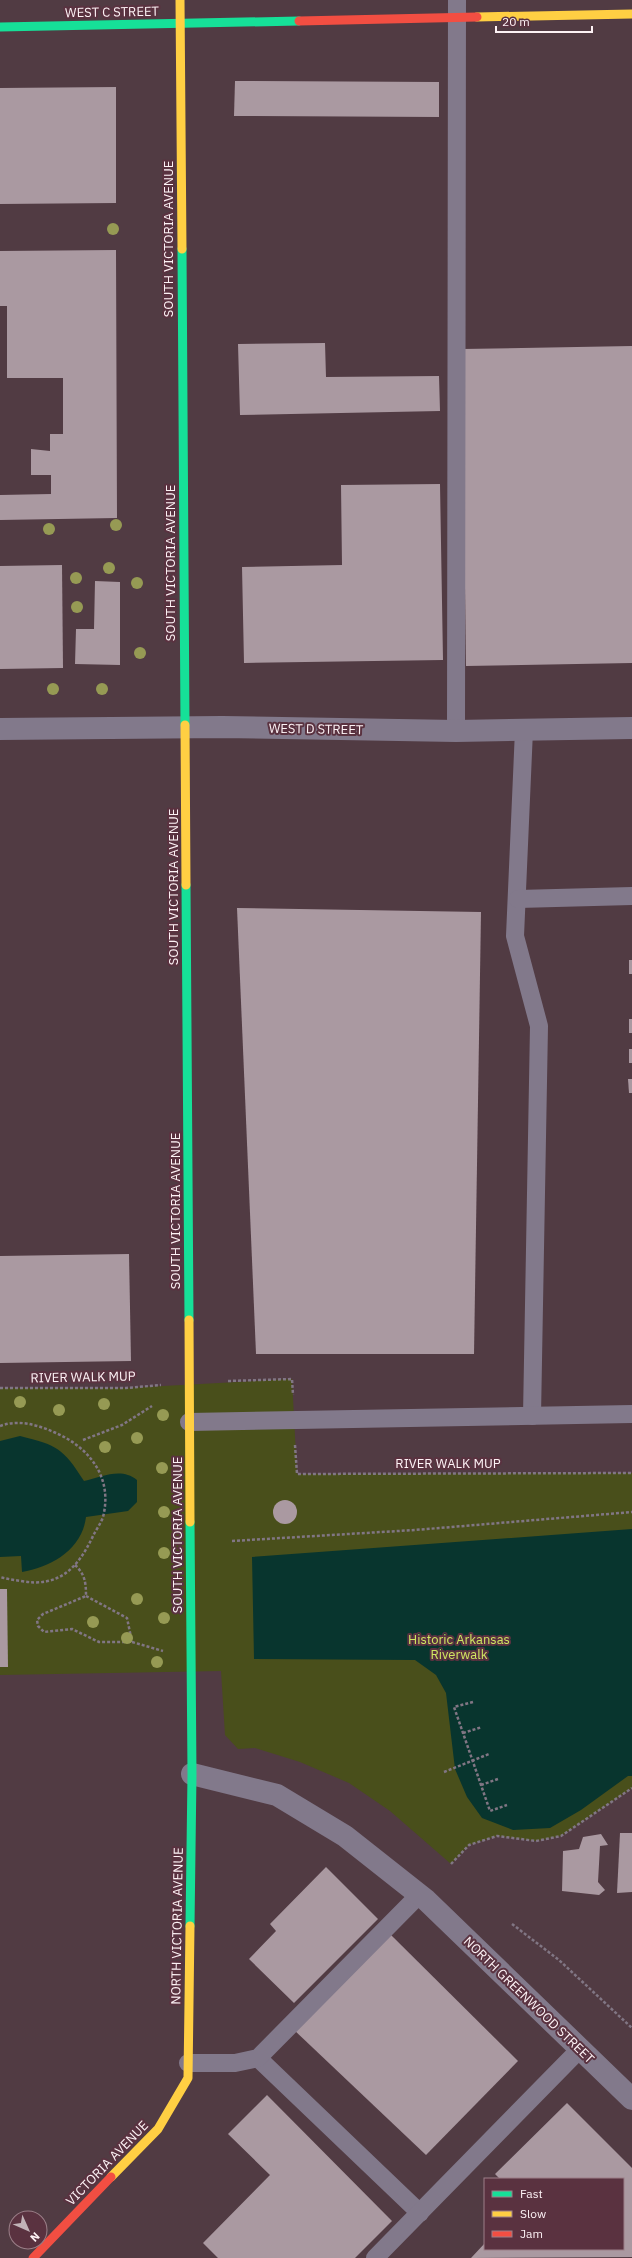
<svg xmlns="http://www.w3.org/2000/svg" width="632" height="2258" font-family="'IBM Plex Sans',sans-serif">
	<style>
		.green { fill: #494f1b }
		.water { fill: #08352e }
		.building { fill: #aa99a1 }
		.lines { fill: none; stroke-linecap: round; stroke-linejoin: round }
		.path { stroke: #817684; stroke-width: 2.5; stroke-dasharray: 3 2; stroke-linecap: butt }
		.lane { stroke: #82798b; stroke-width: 18 }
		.street { stroke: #82798b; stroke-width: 22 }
		.fast { stroke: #16e098; stroke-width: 9 }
		.slow { stroke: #ffcf43; stroke-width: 9 }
		.jam { stroke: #f24e42; stroke-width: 9 }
		.tree { fill: #969a54 }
		.labels { text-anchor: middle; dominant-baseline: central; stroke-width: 4; stroke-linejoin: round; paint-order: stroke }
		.street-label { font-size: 13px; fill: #fdf2f5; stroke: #5a3240 }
		.park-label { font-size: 13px; fill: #cfe761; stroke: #5a3240 }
	</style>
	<rect width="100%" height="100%" fill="#513b43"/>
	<polygon class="green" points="292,1379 297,1474 632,1473 632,1788 561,1836 536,1841 497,1836 469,1845 451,1864 390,1811 349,1783 300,1762 255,1748 238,1749 225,1735 221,1671 0,1675 0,1388 126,1388"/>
	<g class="water">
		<path d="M20,1436C57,1445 63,1448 84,1481C102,1477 121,1467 137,1480V1502L128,1511L86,1517C82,1550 51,1567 22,1572L21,1556L0,1557V1441Z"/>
		<polygon points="632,1529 632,1776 628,1776 581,1810 550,1828 513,1830 482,1818 467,1797 455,1769 446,1693 436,1675 415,1660 254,1659 252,1557"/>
	</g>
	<g class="building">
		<polygon points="235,81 439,82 439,117 234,116"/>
		<polygon points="116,87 116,203 0,204 0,88"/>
		<polygon points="116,250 117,518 0,520 0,495 51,494 51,475 31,475 31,449 50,451 50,434 63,434 63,378 7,378 7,306 0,306 0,251"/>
		<polygon points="325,343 326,377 439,376 440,411 240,415 238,344"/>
		<polygon points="632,346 632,663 466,666 462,349"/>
		<polygon points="440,484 443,660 244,663 242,567 342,565 341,485"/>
		<polygon points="62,565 63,668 0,669 0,566"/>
		<polygon points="95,581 120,582 120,665 75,664 76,629 94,629"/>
		<polygon points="237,908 481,912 474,1354 256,1354"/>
		<rect x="629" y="960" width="3" height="14"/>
		<rect x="629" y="1019" width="3" height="14"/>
		<rect x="629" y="1049" width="3" height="14"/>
		<polygon points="628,1079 632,1079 632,1093 629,1093"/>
		<polygon points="129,1254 131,1361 0,1363 0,1256"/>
		<circle cx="285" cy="1512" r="12"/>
		<polygon points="0,1589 7,1589 8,1667 0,1667"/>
		<polygon points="620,1833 632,1833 632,1892 617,1893"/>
		<polygon points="601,1834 608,1845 600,1846 598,1882 605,1890 599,1895 562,1891 563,1851 579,1849 583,1837"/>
		<polygon points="326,1867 378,1919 294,2003 249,1959 276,1931 270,1924"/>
		<polygon points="389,1933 518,2061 426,2155 293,2029"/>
		<polygon points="267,2095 392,2221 355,2258 218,2258 203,2243 270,2175 228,2134"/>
		<polygon points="567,2103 632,2168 632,2257 471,2258 485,2243 485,2249 623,2249 623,2179 500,2179 495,2174"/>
	</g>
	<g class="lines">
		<g class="path">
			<polyline points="228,1381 292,1379 293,1395"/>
			<polyline points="0,1388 126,1388 161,1385"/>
			<path d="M0,1426C19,1419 38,1425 56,1433C90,1448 113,1478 103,1517C101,1523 96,1530 93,1536C78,1568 59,1588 21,1581C14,1580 7,1579 0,1577"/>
			<polyline points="83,1440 122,1425 152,1406"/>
			<polyline points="295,1445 297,1474 632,1473"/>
			<polyline points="232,1541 415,1530 632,1512"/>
			<path d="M75,1565C85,1574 86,1583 86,1596L43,1614L37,1620L38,1626L44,1632L72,1629L99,1642H132L163,1651"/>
			<polyline points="86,1596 127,1618 132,1642"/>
			<polyline points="473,1702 454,1707 490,1811 507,1805"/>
			<polyline points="463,1733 482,1727"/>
			<polyline points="444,1772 489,1754"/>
			<polyline points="481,1785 498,1779"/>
			<polyline points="451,1864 469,1845 497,1836 536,1841 561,1836 632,1788"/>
			<polyline points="512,1924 559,1960 632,2028"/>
		</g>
		<g class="lane">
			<polyline points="524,730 515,936 539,1026 532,1416"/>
			<polyline points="456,731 457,0"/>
			<polyline points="518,899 632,896"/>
			<polyline points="189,1422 632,1414"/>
			<polyline points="258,2058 420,2213"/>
			<polyline points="188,2063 235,2063 258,2058 419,1895"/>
			<polyline points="375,2258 580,2049"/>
		</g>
		<g class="street">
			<polyline points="0,729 222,727 456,731 632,728"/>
			<polyline points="192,1774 277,1795 345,1836 426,1900 632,2099"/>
		</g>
		<g class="fast">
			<polyline points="0,27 299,21"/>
			<polyline points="182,249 185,725"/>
			<polyline points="186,885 189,1320"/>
			<polyline points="190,1926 192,1774 190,1522"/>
		</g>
		<g class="slow">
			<polyline points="180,0 182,249"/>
			<polyline points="477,17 632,14"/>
			<polyline points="185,725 186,885"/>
			<polyline points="189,1320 190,1522"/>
			<polyline points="111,2177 158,2129 188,2078 190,1926"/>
		</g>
		<g class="jam">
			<polyline points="299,21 477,17"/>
			<polyline points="33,2258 111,2177"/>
		</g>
	</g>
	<g class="tree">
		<circle cx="113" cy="229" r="6"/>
		<circle cx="116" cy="525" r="6"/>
		<circle cx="49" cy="529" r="6"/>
		<circle cx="109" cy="568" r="6"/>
		<circle cx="76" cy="578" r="6"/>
		<circle cx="137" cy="583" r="6"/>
		<circle cx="77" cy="607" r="6"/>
		<circle cx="140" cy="653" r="6"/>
		<circle cx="53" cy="689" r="6"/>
		<circle cx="102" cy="689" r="6"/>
		<circle cx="20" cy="1402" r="6"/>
		<circle cx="104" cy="1404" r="6"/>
		<circle cx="59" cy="1410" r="6"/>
		<circle cx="163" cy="1415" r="6"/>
		<circle cx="137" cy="1438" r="6"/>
		<circle cx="105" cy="1447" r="6"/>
		<circle cx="162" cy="1468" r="6"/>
		<circle cx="164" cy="1512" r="6"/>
		<circle cx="164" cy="1553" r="6"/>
		<circle cx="137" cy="1599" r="6"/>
		<circle cx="164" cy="1618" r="6"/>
		<circle cx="93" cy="1622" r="6"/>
		<circle cx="127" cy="1638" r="6"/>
		<circle cx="157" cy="1662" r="6"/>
	</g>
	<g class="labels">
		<g class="street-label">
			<text transform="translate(112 12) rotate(-1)">WEST C STREET</text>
			<text transform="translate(168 239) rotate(-90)">SOUTH VICTORIA AVENUE</text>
			<text transform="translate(170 563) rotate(-90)">SOUTH VICTORIA AVENUE</text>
			<text transform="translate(316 729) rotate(1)">WEST D STREET</text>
			<text transform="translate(173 887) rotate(-90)">SOUTH VICTORIA AVENUE</text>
			<text transform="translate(175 1211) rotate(-90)">SOUTH VICTORIA AVENUE</text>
			<text transform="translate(83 1377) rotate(-1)">RIVER WALK MUP</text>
			<text x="448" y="1463">RIVER WALK MUP</text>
			<text transform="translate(177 1535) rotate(-90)">SOUTH VICTORIA AVENUE</text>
			<text transform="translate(177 1926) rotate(-89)">NORTH VICTORIA AVENUE</text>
			<text transform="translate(529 2000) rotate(44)">NORTH GREENWOOD STREET</text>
			<text transform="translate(107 2163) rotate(-46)">VICTORIA AVENUE</text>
		</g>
		<g class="park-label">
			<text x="459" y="1639">Historic Arkansas<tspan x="459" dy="15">Riverwalk</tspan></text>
		</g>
	</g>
	<rect x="484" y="2178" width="140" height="72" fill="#5a3240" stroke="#9b7f88"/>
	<rect x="492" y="2191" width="20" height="6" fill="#16e098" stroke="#9b7f88"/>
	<text x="520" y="2198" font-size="12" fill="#fdf2f5">Fast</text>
	<rect x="492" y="2211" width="20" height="6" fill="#ffcf43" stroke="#9b7f88"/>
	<text x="520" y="2218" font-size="12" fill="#fdf2f5">Slow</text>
	<rect x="492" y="2231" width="20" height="6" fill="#f24e42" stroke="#9b7f88"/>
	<text x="520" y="2238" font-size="12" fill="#fdf2f5">Jam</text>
	<g transform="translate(28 2230) rotate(135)"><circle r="19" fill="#5a3240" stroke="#9b7f88"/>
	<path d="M0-3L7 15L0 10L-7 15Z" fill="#c1b2b7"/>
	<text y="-6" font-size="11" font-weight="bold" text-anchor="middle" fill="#fdf2f5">N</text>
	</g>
	<path d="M496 26v6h96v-6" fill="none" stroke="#fdf2f5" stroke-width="2"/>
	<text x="502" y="26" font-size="12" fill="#fdf2f5" stroke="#5a3240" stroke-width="3" paint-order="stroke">20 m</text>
</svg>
